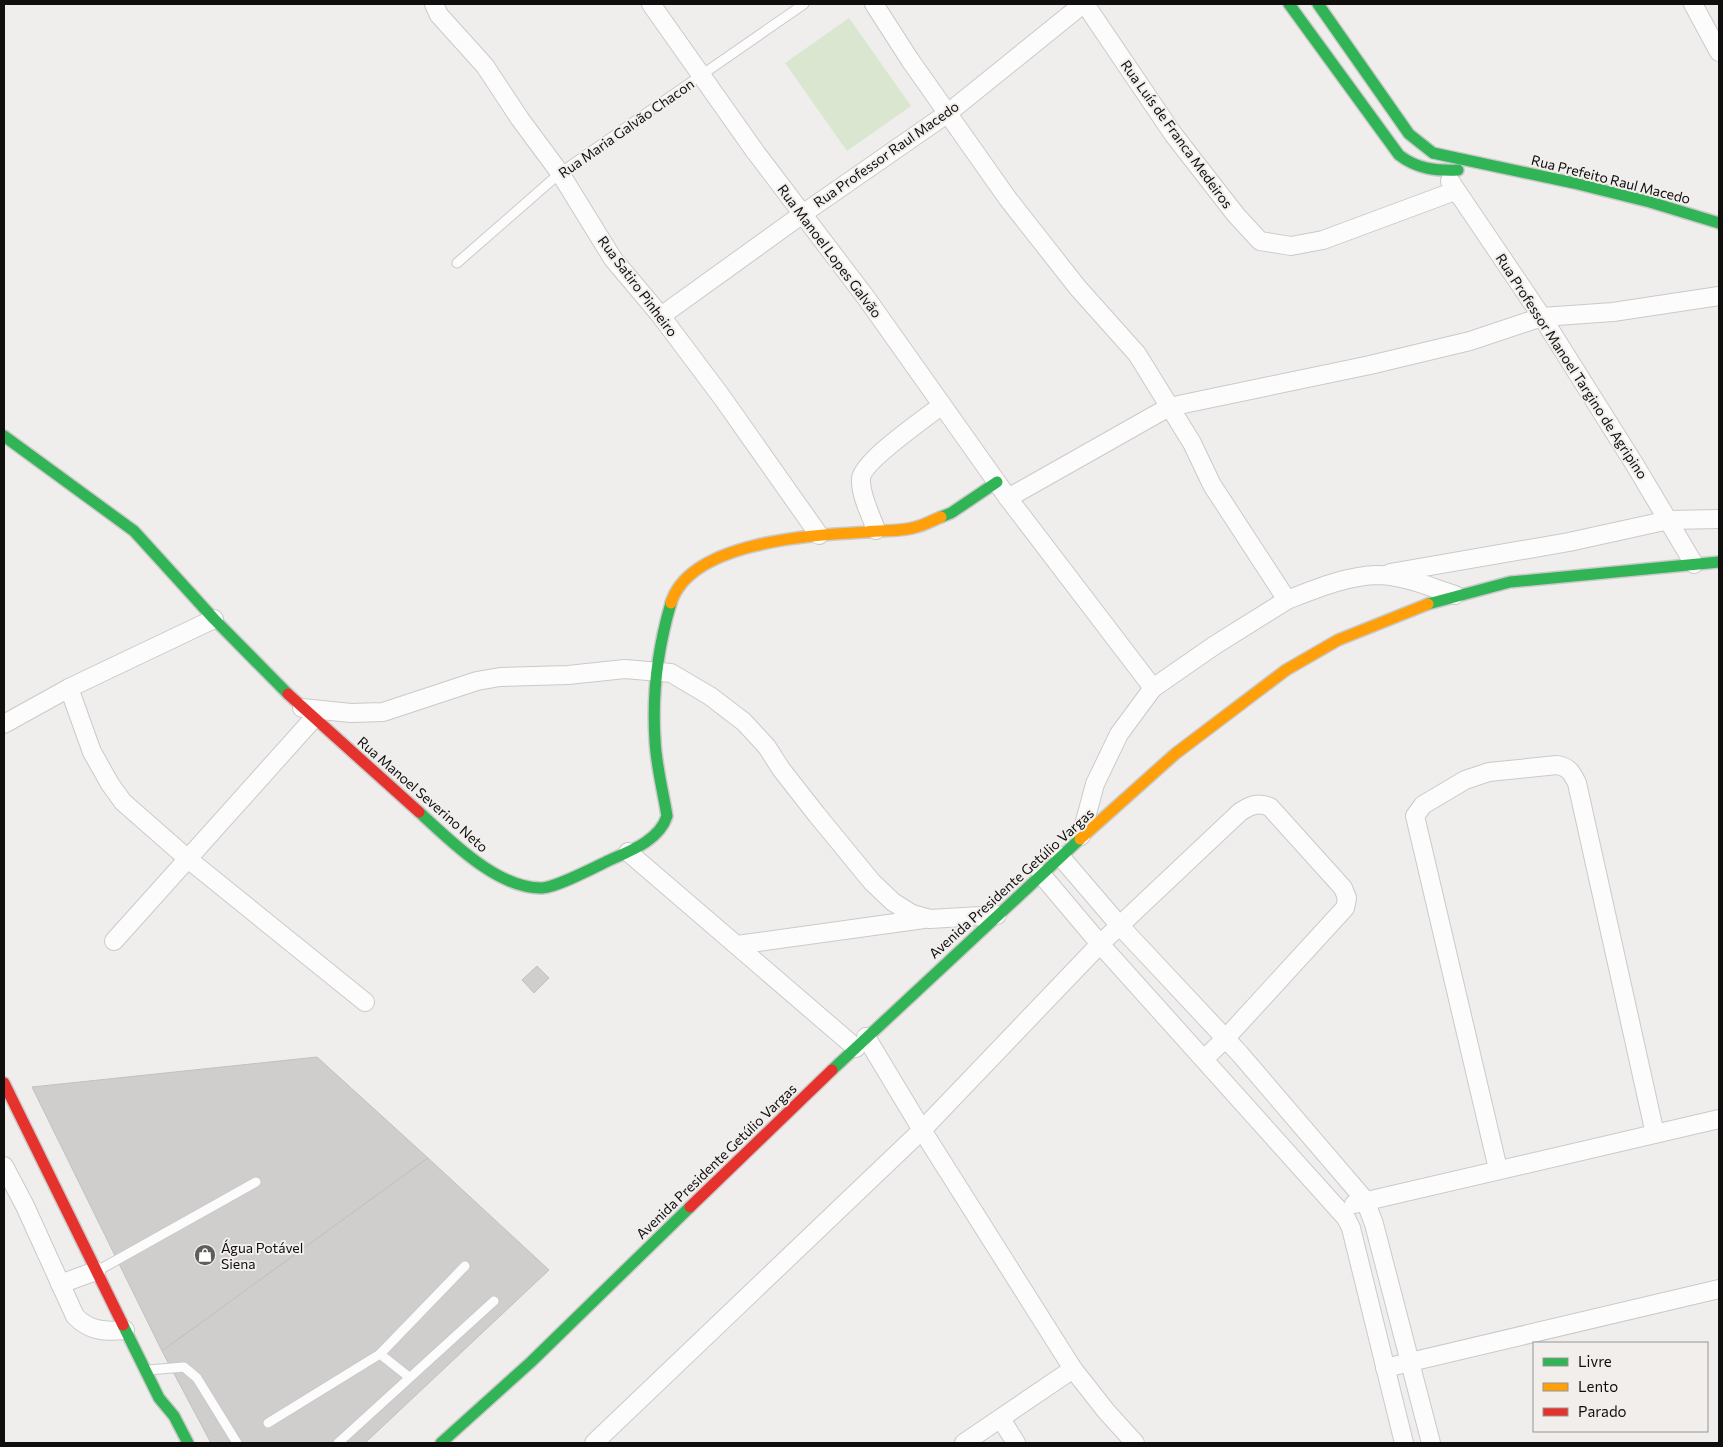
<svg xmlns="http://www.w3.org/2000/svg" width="1723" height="1447" font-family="Commissioner,sans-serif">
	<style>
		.green { fill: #dbe6d0 }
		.building { fill: #d0cecd; stroke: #c1c0bf }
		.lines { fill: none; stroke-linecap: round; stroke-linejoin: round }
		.lane-casing { stroke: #cbc9c9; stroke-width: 11 }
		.street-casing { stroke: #cbc9c9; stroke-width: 20 }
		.fast-casing { stroke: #cbc9c9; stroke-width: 14 }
		.slow-casing { stroke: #cbc9c9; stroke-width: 14 }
		.jam-casing { stroke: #cbc9c9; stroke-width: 14 }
		.lane { stroke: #fdfcfc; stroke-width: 9 }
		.street { stroke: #fdfcfc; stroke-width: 18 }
		.fast { stroke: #30b455; stroke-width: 11 }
		.slow { stroke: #ff9f0a; stroke-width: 11 }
		.jam { stroke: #e5322d; stroke-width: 11 }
		.labels { text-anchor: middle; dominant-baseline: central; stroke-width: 4; stroke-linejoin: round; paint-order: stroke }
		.street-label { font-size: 14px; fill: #100f0e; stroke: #f1eeec }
		.poi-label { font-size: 14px; fill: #100f0e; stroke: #f1eeec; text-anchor: start }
	</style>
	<rect width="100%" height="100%" fill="#f0eeed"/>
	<polygon class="green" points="849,18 911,106 847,151 785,63"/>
	<g class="building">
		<polygon points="537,966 549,978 534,993 522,980"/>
		<polygon points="317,1057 428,1158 162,1351 32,1087"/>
		<polygon points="428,1158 549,1270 365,1443 211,1443 162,1351"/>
	</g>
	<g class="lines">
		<g class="lane-casing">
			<g id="lane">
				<polyline points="457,263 560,173 804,4"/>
				<polyline points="99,1270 256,1182"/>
				<polyline points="380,1354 465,1266"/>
				<polyline points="148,1370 184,1367 197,1378 237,1443"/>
				<polyline points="268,1423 380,1354 409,1377"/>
				<polyline points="338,1443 494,1301"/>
			</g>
		</g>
		<g class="street-casing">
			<g id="street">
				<polyline points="434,4 439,15 485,66 520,119 560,173 613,259 661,316 721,396 819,535"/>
				<polyline points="651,4 754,150 867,299 1008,498 1153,688"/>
				<path d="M874,4L910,60L1008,199L1078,288L1137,354L1192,443L1212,485L1287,600C1315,589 1346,576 1376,575C1403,575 1430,587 1455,595"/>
				<polyline points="1085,4 1173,134 1236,215 1260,241 1291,246 1323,240 1455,191"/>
				<polyline points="1693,4 1719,52"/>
				<polyline points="1450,181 1542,317 1635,465 1694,564"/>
				<polyline points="661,316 804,213 948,113 1083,4"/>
				<polyline points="1008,498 1169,407 1370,365 1470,341 1542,317 1613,312 1719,296"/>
				<path d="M876,530C871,515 860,495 861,479C862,461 926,418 942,405"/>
				<polyline points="1390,573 1569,542 1669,520 1719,519"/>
				<polyline points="69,688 92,752 110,784 123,802 188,859 365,1002"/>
				<polyline points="302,708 351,713 383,712 477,681 500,677 568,675 625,669 671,673 710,696 744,722 767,747 781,769 817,815 872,882 893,902 912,914 930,919 997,915"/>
				<polyline points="4,724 69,688 214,619"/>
				<polyline points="1081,836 1095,784 1119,734 1153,688 1215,645 1287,600"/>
				<polyline points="628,852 856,1048"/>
				<polyline points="1060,856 1120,926 1240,1054 1365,1200 1374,1224 1431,1443"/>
				<polyline points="1041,874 1100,944 1346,1218 1351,1228 1404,1443"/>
				<polyline points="114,941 314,718"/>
				<polyline points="737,945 924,919"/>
				<polyline points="866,1037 922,1130 1073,1369 1106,1411 1135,1443"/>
				<path d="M4,1166L25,1206L75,1316C89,1331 105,1332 125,1330"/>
				<path d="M1498,1169L1415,816L1423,805L1465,780L1489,772L1557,765C1569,767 1572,773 1577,783L1655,1134"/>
				<polyline points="1354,1204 1719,1119"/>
				<polyline points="60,1284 96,1271"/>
				<polyline points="1385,1368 1719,1289"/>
				<polyline points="1001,1419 1016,1443"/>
				<path d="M594,1443L922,1130L1100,944L1240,812C1251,805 1258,802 1270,807L1343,888L1347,898L1345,908L1225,1039L1204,1059"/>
				<polyline points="964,1443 1073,1369"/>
			</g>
		</g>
		<g class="fast-casing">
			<g id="fast">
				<path d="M1289,4L1399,155C1417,169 1436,171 1458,170"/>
				<polyline points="1318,4 1409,134 1433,153 1574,183 1650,202 1719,223"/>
				<polyline points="4,436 134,531 214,619 288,694"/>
				<polyline points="941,517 951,513 997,482"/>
				<polyline points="1428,604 1510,582 1719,562"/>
				<path d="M419,812C450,840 497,889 542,888C558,887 597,866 612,859C633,850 660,839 667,816C663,791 656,765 655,740C652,694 658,647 671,603"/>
				<polyline points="832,1070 1080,839"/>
				<polyline points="123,1325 159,1398 174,1416 188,1443"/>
				<polyline points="441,1443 531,1362 690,1207"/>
			</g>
		</g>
		<g class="slow-casing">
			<g id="slow">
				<path d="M671,603C690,541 813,535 867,532C882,530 902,532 916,527C925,525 933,520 941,517"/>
				<polyline points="1080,839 1175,754 1286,670 1338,640 1428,604"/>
			</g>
		</g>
		<g class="jam-casing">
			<g id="jam">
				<polyline points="288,694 419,812"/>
				<polyline points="4,1083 123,1325"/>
				<polyline points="690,1207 832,1070"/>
			</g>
		</g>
		<use href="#lane" class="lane"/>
		<use href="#street" class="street"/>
		<use href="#fast" class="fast"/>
		<use href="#slow" class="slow"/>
		<use href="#jam" class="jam"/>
	</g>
	<defs>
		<g id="shop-disc" transform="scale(1.125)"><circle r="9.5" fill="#5e5d5c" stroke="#f1eeec"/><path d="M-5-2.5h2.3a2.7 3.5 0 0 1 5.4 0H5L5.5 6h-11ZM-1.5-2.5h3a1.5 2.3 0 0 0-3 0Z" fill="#fff"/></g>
	</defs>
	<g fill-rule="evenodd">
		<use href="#shop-disc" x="205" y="1255"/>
	</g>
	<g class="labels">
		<g class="street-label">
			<text transform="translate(626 128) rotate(-35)">Rua Maria Galvão Chacon</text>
			<text transform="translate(1177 134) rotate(54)">Rua Luís de Franca Medeiros</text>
			<text transform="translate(886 154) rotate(-35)">Rua Professor Raul Macedo</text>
			<text transform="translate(1611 179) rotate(14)">Rua Prefeito Raul Macedo</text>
			<text transform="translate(830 251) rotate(53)">Rua Manoel Lopes Galvão</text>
			<text transform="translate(638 286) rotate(53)">Rua Satiro Pinheiro</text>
			<text transform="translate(1572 366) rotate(57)">Rua Professor Manoel Targino de Agripino</text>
			<text transform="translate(423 794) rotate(41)">Rua Manoel Severino Neto</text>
			<text transform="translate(1011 883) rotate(-42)">Avenida Presidente Getúlio Vargas</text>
			<text transform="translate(716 1161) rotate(-44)">Avenida Presidente Getúlio Vargas</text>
		</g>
		<g class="poi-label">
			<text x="221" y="1247">Água Potável<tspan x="221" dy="16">Siena</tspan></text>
		</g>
	</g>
	<rect width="1723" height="1447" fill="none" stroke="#100f0e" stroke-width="10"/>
	<rect x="1533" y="1342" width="175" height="90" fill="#f1eeec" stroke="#979593"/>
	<rect x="1543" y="1358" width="25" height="8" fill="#30b455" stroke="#979593"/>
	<text x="1578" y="1367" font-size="15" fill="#100f0e">Livre</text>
	<rect x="1543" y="1383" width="25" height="8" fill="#ff9f0a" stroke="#979593"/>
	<text x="1578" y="1392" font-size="15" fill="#100f0e">Lento</text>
	<rect x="1543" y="1408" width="25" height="8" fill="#e5322d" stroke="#979593"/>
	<text x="1578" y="1417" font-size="15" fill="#100f0e">Parado</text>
</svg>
